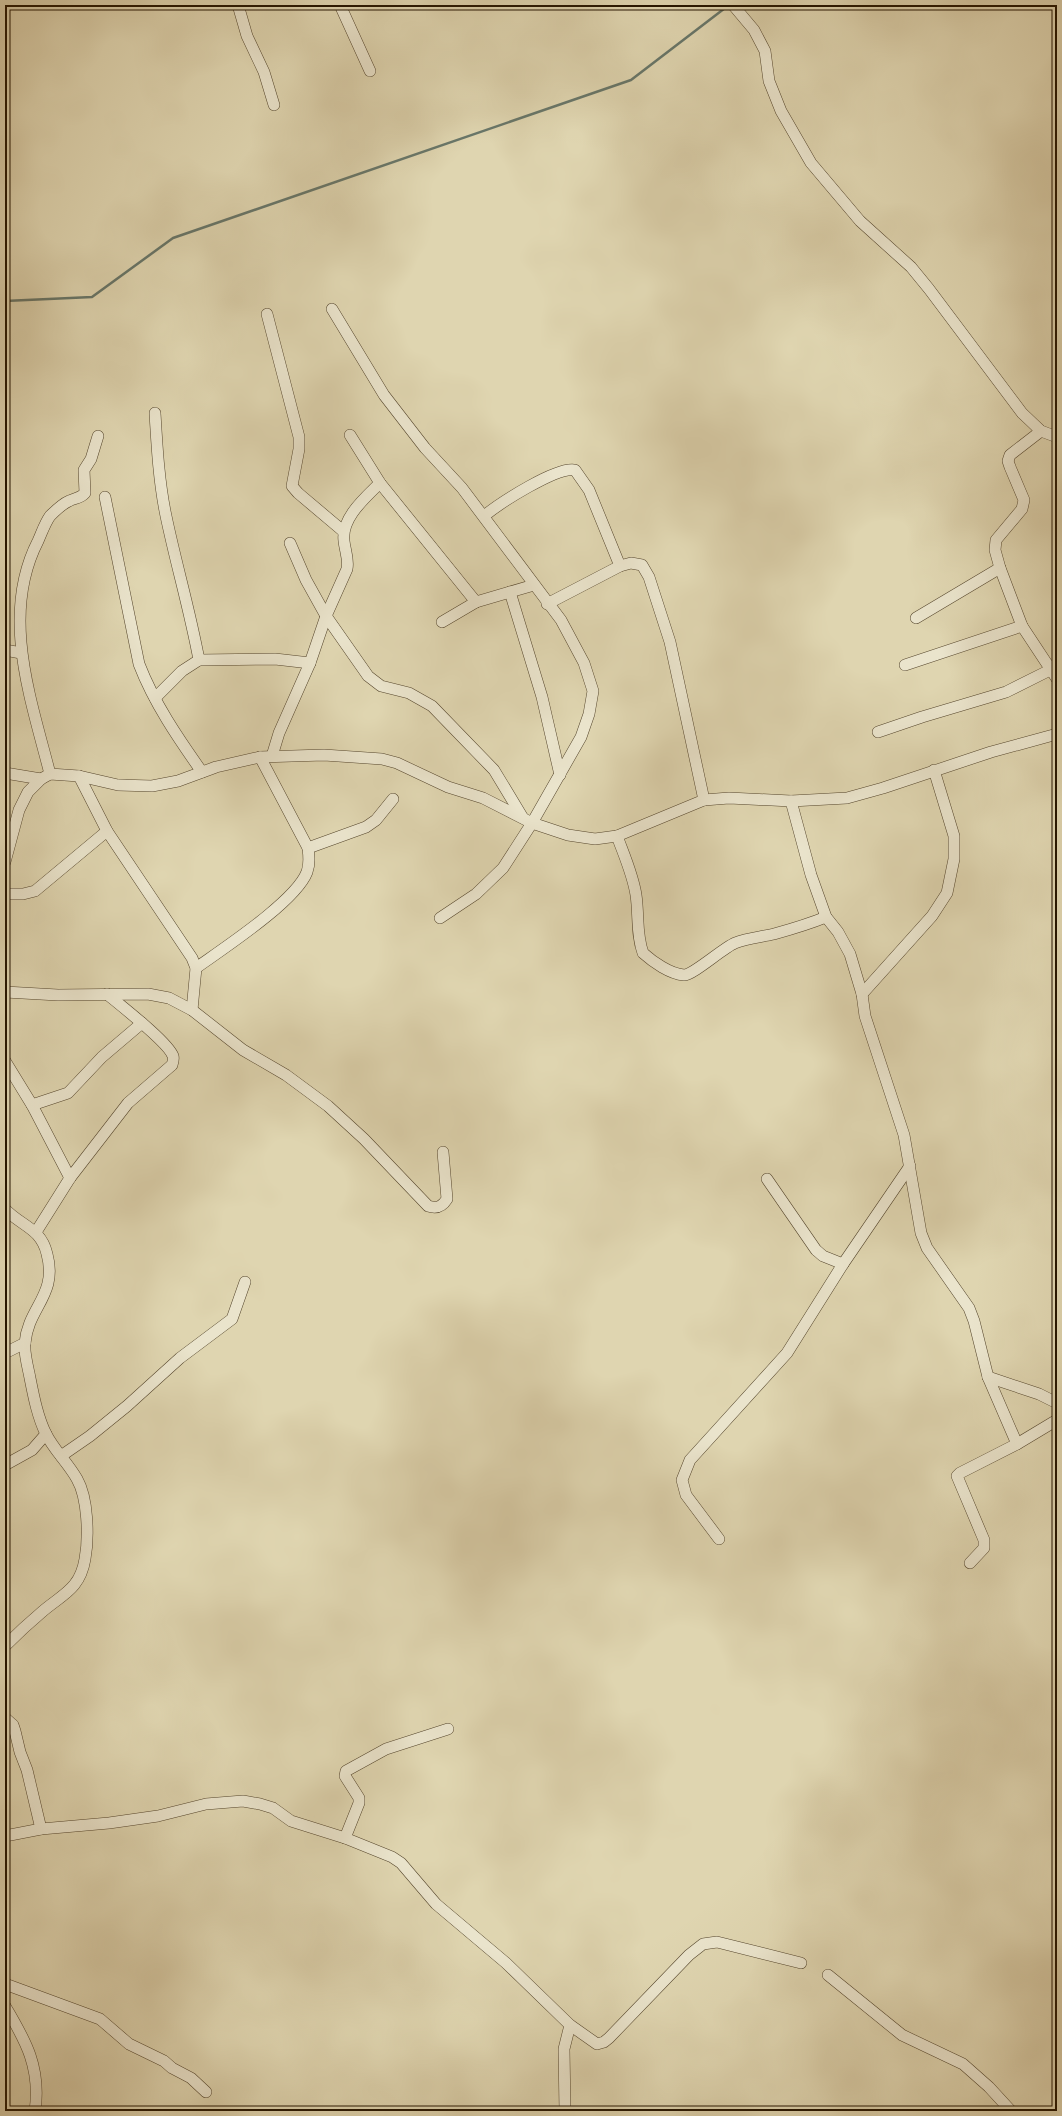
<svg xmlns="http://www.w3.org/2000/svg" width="1062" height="2116" font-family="'IM FELL DW Pica',serif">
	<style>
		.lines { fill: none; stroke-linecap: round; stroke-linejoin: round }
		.stream { stroke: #68776a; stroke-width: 2.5 }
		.minor-casing { stroke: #54452c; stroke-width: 12 }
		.minor { stroke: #eae4cc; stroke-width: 11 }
	</style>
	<rect width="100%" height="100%" fill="#dfd5b0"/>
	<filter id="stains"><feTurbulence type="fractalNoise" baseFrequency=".005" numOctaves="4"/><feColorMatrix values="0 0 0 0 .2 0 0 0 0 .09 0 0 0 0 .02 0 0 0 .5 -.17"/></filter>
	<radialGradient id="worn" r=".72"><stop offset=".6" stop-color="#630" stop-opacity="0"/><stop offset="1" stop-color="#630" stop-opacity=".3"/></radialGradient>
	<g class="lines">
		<polyline class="stream" points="5,301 92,297 173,238 631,80 729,5"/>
		<g class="minor-casing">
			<g id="minor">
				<polyline points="238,5 247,36 264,72 274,105"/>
				<polyline points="340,5 370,71"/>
				<polyline points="733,5 754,30 765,51 769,81 781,111 811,163 860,221 911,267 929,289 1022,413 1041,431 1057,437"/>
				<polyline points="332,309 384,395 425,448 462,488 561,620 584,663 593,691 589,714 581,737 532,823 503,868 476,894 440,918"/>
				<polyline points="267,314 299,437 299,449 292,486 298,493 343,531"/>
				<path d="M155,413C157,447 159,483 166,516C176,564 190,611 199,660"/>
				<polyline points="1041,431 1010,455 1008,461 1010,467 1024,500 1022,509 996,540 995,550 1000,568 1022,626 1057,679"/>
				<polyline points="350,435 380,483 476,602"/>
				<path d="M105,497L139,664C154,703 178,738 202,772"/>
				<path d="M484,516C500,503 557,466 575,470L589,490L620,566"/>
				<polyline points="290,543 306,580 326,616 368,676 381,686 409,693 432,706 494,770 523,818"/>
				<polyline points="510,592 542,697 560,775"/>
				<polyline points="547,604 620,566 631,563 642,565 649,577 670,642 704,800"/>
				<polyline points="916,618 1000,568"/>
				<polyline points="442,622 476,602 534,585"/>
				<polyline points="5,650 21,653"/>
				<polyline points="905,665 1022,626"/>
				<polyline points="155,698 182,671 199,660 275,659 310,663"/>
				<polyline points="878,732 922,717 1006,692 1050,670 1057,663"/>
				<path d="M272,756L279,733L310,663L326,616L347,569C349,559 345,551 344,541C341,518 365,498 380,483"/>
				<polyline points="5,773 41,779"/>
				<path d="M50,774C31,699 0,615 38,541C42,532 45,523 50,516C55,511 62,504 69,501C75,498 81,498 85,493L84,470L91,459L98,436"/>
				<polyline points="79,776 107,831 192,958 196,968 192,1010"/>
				<polyline points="791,801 811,875 826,917 838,932 850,954 862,994 865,1016 904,1135 921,1233 927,1248 969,1308 974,1321 988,1377 1017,1444"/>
				<path d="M617,836C624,855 633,875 636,895C639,915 636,934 643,953C653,962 670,974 684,975C693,975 723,948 735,943C747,938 761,937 774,934C792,929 809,924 826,917"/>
				<polyline points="308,848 366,827 376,820 393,799"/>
				<polyline points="5,862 19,810 28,792 41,779 50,774 79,776 118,785 152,786 178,781 216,767 260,757 324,755 382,759 397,763 448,787 483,798 532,823 568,835 595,839 617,836 704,800 729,798 791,801 847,798 883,788 991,752 1057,734"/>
				<polyline points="5,894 23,894 35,891 107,831"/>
				<path d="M196,968C224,948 296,901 307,872C310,864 309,856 308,848L260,757"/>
				<path d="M5,992L58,995L148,994L169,998L192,1010L243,1050L286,1075L328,1106L364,1139L428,1206C437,1209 442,1207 447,1199L443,1152"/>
				<polyline points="862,994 932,916 947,893 954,859 954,836 934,770"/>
				<polyline points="5,1061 32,1105 70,1178"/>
				<polyline points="32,1105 68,1093 102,1057 142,1023"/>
				<polyline points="767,1179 816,1250 823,1256 843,1264"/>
				<path d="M5,1209C21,1226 41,1228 47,1254C58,1295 28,1307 25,1343C24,1352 27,1364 29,1373C33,1393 37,1416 46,1434C54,1450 68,1463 77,1479C88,1498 89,1537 85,1559C80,1589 63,1594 43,1611C30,1622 17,1634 5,1646"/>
				<path d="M36,1232L70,1178L128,1103L172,1065C173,1062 174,1059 173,1056C168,1042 120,1005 107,994"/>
				<polyline points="5,1353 25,1343"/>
				<polyline points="988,1377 1039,1394 1057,1403"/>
				<polyline points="61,1456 90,1436 127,1406 180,1358 232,1319 245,1282"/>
				<polyline points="5,1465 32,1450 46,1434"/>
				<polyline points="719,1539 686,1495 682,1480 690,1460 787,1353 843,1264 910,1166"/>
				<polyline points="970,1563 984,1548 984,1540 957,1476 960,1473 1017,1444 1057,1420"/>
				<polyline points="5,1718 13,1725 15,1731 20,1752 27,1770 41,1829"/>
				<polyline points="5,1836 41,1829 109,1823 158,1816 206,1804 243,1801 260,1804 273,1808 291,1821 345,1838 392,1857 401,1863 436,1904 506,1963 570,2025 597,2044 604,2042 609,2038 689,1955 703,1944 717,1942 801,1963"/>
				<polyline points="345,1838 359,1803 359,1798 345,1776 346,1771 386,1749 448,1729"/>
				<polyline points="828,1975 902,2035 963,2064 989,2087 1011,2111"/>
				<polyline points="5,1984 100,2019 129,2044 164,2061 172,2068 191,2078 206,2092"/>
				<path d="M5,2006C26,2041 41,2068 35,2111"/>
				<polyline points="565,2111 564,2049 570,2025"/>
			</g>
		</g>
		<use href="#minor" class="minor"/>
	</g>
	<rect width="1062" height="2116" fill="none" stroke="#dfd5b0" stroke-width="20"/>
	<rect x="6" y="6" width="1050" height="2104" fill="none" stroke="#251500" stroke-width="2"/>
	<rect x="10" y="10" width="1042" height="2096" fill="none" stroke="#251500"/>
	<rect width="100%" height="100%" filter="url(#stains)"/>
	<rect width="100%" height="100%" fill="url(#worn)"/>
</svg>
